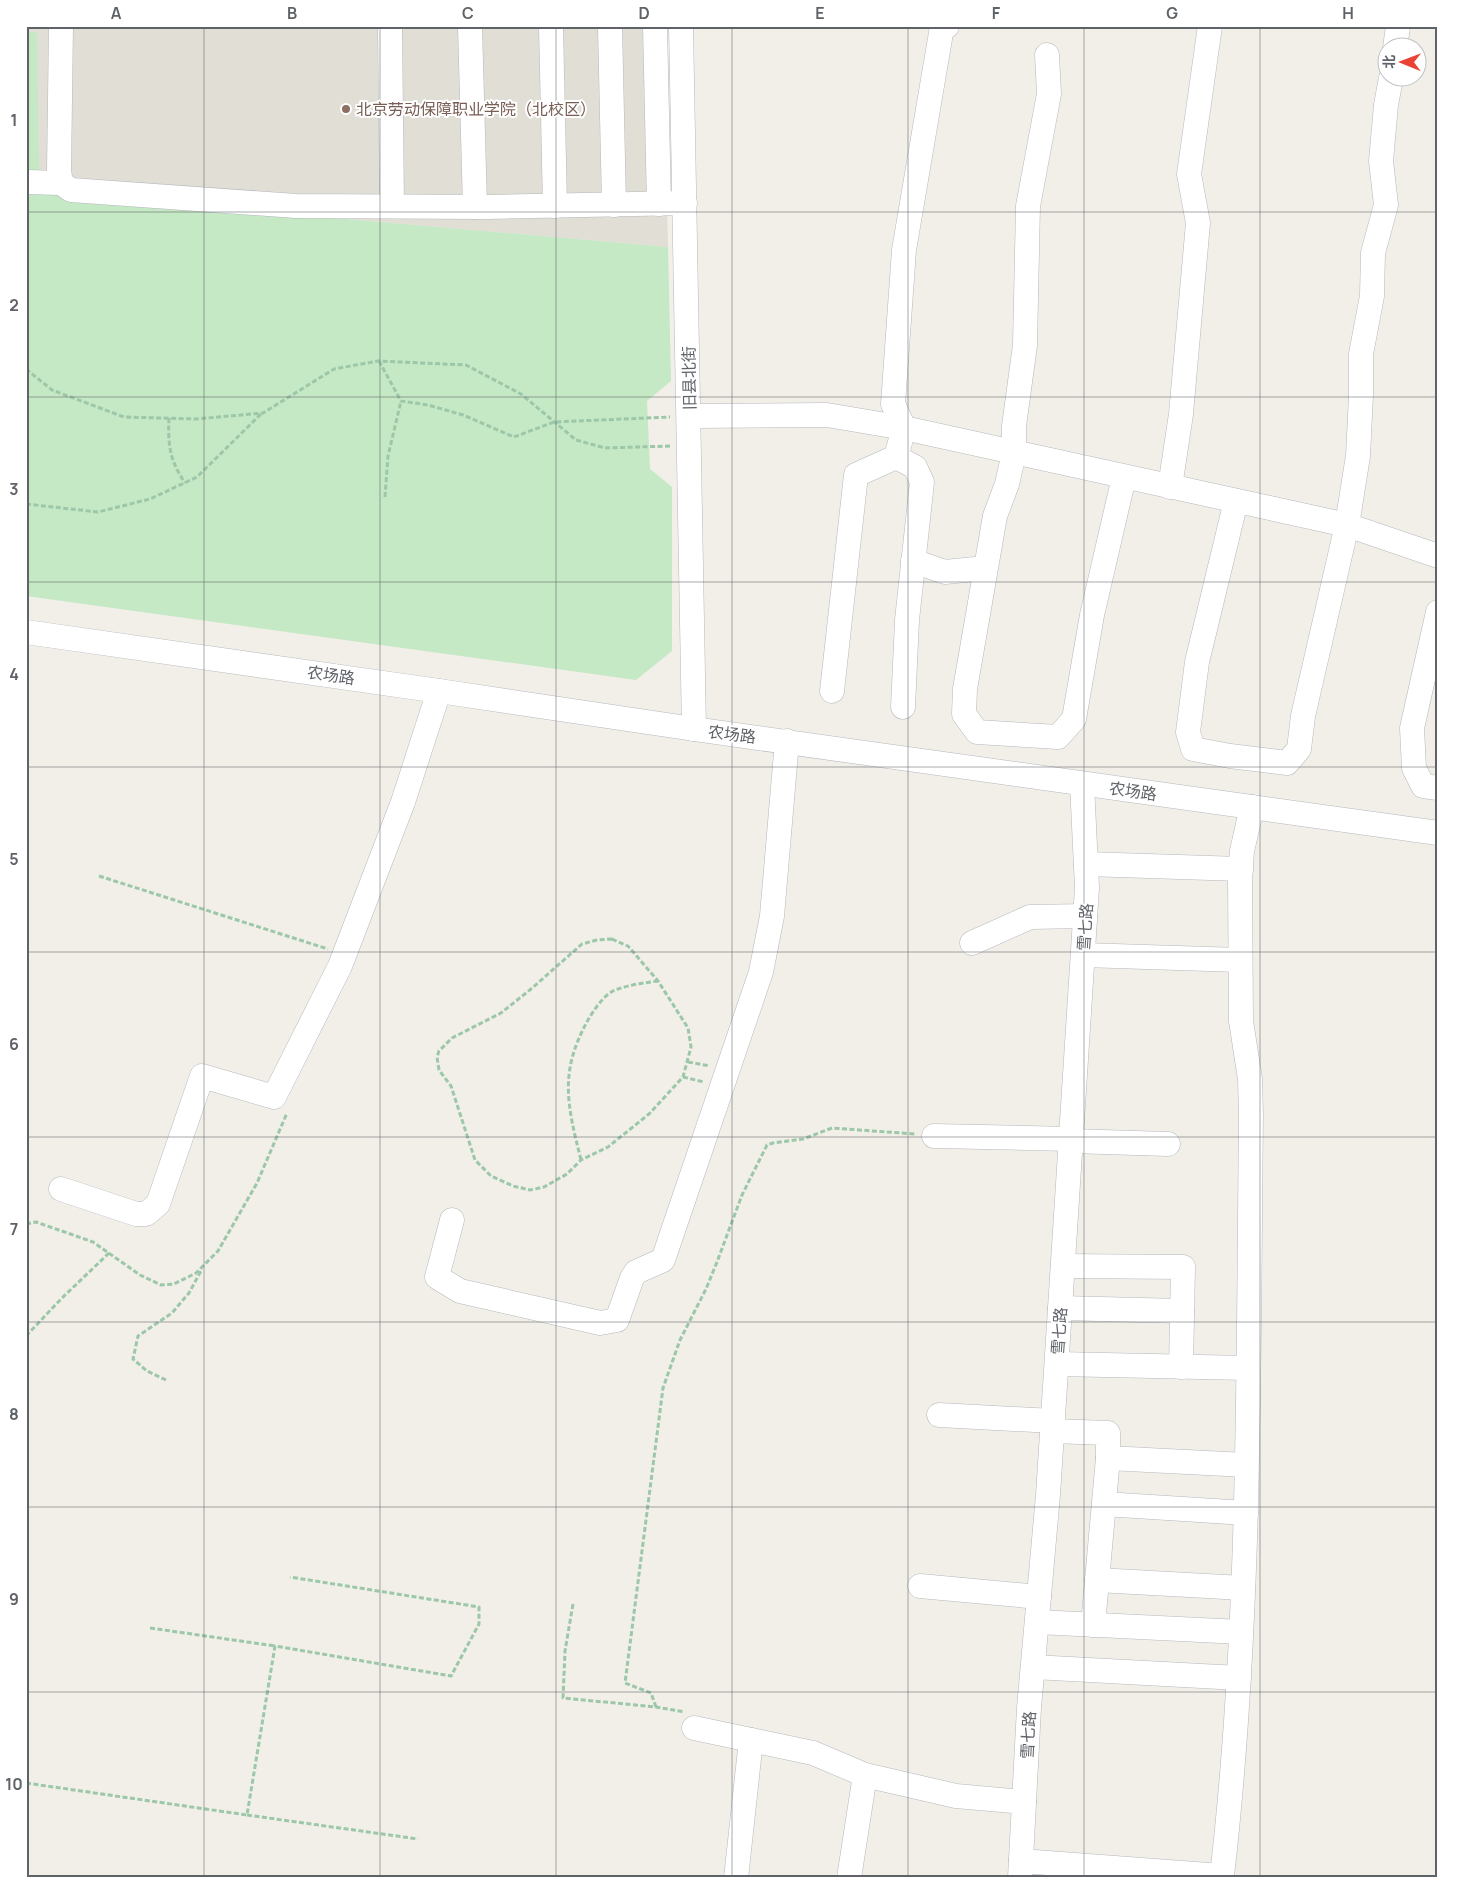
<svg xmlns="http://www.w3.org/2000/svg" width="1464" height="1904" font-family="Manrope,'Noto Sans SC',sans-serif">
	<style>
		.education { fill: #e1ded6 }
		.green { fill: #c5e8c5 }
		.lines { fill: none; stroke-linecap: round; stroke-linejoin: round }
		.minor-casing { stroke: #b5b8bc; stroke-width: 25 }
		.path { stroke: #9cc7a9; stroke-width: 3; stroke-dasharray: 5 2.5; stroke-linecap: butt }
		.minor { stroke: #fff; stroke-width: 24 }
		.grid { fill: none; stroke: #5f6368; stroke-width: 1; stroke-opacity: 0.55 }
		.education-dot { fill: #8d6e63; stroke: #fff; stroke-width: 2 }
		.labels { text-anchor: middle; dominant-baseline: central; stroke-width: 4; stroke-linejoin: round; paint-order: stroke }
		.education-label { font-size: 16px; fill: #785e54; stroke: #fff; text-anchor: start }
		.street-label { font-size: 16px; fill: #5f6368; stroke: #fff }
		.neatline { fill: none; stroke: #5f6368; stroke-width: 2 }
		.grid-label { font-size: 16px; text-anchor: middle; font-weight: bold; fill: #5f6368 }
	</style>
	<rect width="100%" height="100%" fill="#f1efe8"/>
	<polygon class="education" points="26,26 663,26 668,247 26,191"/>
	<g class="green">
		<polygon points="26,32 37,32 39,170 26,170"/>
		<polygon points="26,191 668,247 671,381 647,401 650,469 672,487 672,651 636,680 26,596"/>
	</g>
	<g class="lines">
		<g class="minor-casing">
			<g id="minor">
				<polyline points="61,26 59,171 61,183 71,190 296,206 488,207 685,203"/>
				<polyline points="390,26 392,206"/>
				<polyline points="470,26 475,207"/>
				<polyline points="551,26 555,206"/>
				<polyline points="610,26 614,205"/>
				<polyline points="655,26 659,204"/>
				<polyline points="681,26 694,729"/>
				<polyline points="1395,48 1398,26"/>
				<polyline points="1047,55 1049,94 1028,206 1025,345 1014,426 1014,453 1007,484 995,516 965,689 964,714 977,732 1058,737 1074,719 1092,615 1124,477"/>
				<polyline points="26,182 61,183"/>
				<polyline points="690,416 827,415 904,428 893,404 904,250 942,27 947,26"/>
				<polyline points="896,457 915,467 922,482 907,620 903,707"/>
				<polyline points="1170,487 1181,414 1198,223 1189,174 1210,26"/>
				<polyline points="1236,501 1197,662 1188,732 1193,749 1230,756 1287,763 1299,749 1303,716 1347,525 1358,456 1361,395 1361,354 1372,296 1373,253 1386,205 1381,161 1386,105 1391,78"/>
				<polyline points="913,561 945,572 985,568"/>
				<polyline points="1438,612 1412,728 1414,768 1423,786 1438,788"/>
				<polyline points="26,632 439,691 694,729 1438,833"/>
				<polyline points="832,691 856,475 896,457 904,428 1347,525 1438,556"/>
				<polyline points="1086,864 1241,869"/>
				<polyline points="972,943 1030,917 1085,916"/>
				<polyline points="1083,955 1240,960"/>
				<polyline points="934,1136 1071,1139"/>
				<polyline points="1071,1141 1168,1144"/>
				<polyline points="61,1189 136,1214 146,1214 158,1204 202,1076 274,1097 340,966 403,802 439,691"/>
				<polyline points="452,1220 437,1277 460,1291 600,1323 617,1320 632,1278 636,1272 663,1260 761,972 772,916 787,741"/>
				<polyline points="1063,1266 1183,1267 1181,1367"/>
				<polyline points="1060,1308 1182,1311"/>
				<polyline points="1057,1364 1248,1368"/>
				<polyline points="939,1415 1053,1421"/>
				<polyline points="1052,1431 1108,1433 1108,1458 1246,1465"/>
				<polyline points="1104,1504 1246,1513"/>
				<polyline points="1097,1580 1243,1588"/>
				<polyline points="920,1586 1039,1597"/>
				<polyline points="1037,1622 1241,1632"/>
				<polyline points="1093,1625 1108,1458"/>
				<polyline points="1033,1667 1239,1678"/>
				<polyline points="694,1728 813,1753 865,1775 956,1796 1024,1802"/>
				<polyline points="1021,1861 1222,1876 1222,1878"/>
				<path d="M1222,1876C1251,1623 1248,1369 1251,1115L1250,1079L1241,1021L1240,880L1242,851L1252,807"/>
				<polyline points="736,1878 751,1740"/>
				<polyline points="849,1878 865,1775"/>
				<polyline points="1020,1878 1029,1708 1048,1495 1087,888 1082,784"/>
			</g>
		</g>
		<g class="path">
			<polyline points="379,361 401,401 428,405 463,415 514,437 554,422 670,417"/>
			<polyline points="26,369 52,390 124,417 196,419 263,413 334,369 378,361 466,365 521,394 576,440 605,448 670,446"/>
			<path d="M169,418C168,445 169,459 185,483"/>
			<polyline points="385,497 388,456 401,401"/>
			<polyline points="26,504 98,512 150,499 197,477 262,413"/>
			<polyline points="99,876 328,949"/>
			<polygon points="612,939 628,946 658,981 688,1028 691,1047 683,1077 649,1114 608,1147 581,1160 567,1174 544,1187 530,1190 513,1186 491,1176 475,1160 451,1086 439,1070 437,1057 439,1051 452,1038 501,1013 531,989 582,944 597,940"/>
			<polyline points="688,1062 710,1066"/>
			<polyline points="683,1077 704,1082"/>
			<path d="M581,1160C567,1104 559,1072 588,1020C594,1010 603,996 613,991C627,985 643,983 658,981"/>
			<polyline points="26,1224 36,1222 93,1242 140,1275 161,1285 174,1284 196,1273 218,1251 257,1183 287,1113"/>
			<polyline points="26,1336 62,1298 109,1253"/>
			<polyline points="166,1380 147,1371 133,1359 138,1336 172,1313 189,1293 202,1269"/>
			<polyline points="573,1604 565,1651 563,1698 656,1707 685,1712"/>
			<polyline points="150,1628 275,1646"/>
			<polyline points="656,1707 651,1693 625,1683 663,1388 680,1340 706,1289 717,1262 742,1195 767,1145 773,1143 803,1139 832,1128 915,1134"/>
			<polyline points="26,1783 247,1815 275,1646 451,1676 479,1624 479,1607 290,1577"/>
			<polyline points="247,1815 418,1839"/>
		</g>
		<use href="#minor" class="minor"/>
	</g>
	<path class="grid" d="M204,26V1878M380,26V1878M556,26V1878M732,26V1878M908,26V1878M1084,26V1878M1260,26V1878M26,212H1438M26,397H1438M26,582H1438M26,767H1438M26,952H1438M26,1137H1438M26,1322H1438M26,1507H1438M26,1692H1438"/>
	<circle class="education-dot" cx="346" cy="109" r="5"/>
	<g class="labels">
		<g class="education-label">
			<text x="356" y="109">北京劳动保障职业学院（北校区）</text>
		</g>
		<g class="street-label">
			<text transform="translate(689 378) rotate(-91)">旧县北街</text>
			<text transform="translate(331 675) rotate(8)">农场路</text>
			<text transform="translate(732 734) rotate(7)">农场路</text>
			<text transform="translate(1133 791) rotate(8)">农场路</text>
			<text transform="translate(1085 927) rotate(-86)">雪七路</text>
			<text transform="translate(1059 1331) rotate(-86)">雪七路</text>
			<text transform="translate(1028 1735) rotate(-87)">雪七路</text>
		</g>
	</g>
	<rect width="1464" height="1904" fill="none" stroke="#ffffff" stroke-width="55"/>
	<g transform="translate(1402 62) rotate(271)"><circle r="24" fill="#ffffff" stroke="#bfc1c3"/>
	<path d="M0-4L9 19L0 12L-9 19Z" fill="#ea4335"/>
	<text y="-8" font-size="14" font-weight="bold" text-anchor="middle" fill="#5f6368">北</text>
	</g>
	<rect x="28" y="28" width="1408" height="1848" class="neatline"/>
	<g class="grid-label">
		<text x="116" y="19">A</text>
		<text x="292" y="19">B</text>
		<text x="468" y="19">C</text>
		<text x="644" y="19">D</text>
		<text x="820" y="19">E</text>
		<text x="996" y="19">F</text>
		<text x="1172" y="19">G</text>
		<text x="1348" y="19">H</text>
		<text x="14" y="126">1</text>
		<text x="14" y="311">2</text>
		<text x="14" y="495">3</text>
		<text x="14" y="680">4</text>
		<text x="14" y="865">5</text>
		<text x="14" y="1050">6</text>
		<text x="14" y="1235">7</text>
		<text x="14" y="1420">8</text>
		<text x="14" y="1605">9</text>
		<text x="14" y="1790">10</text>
	</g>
</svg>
